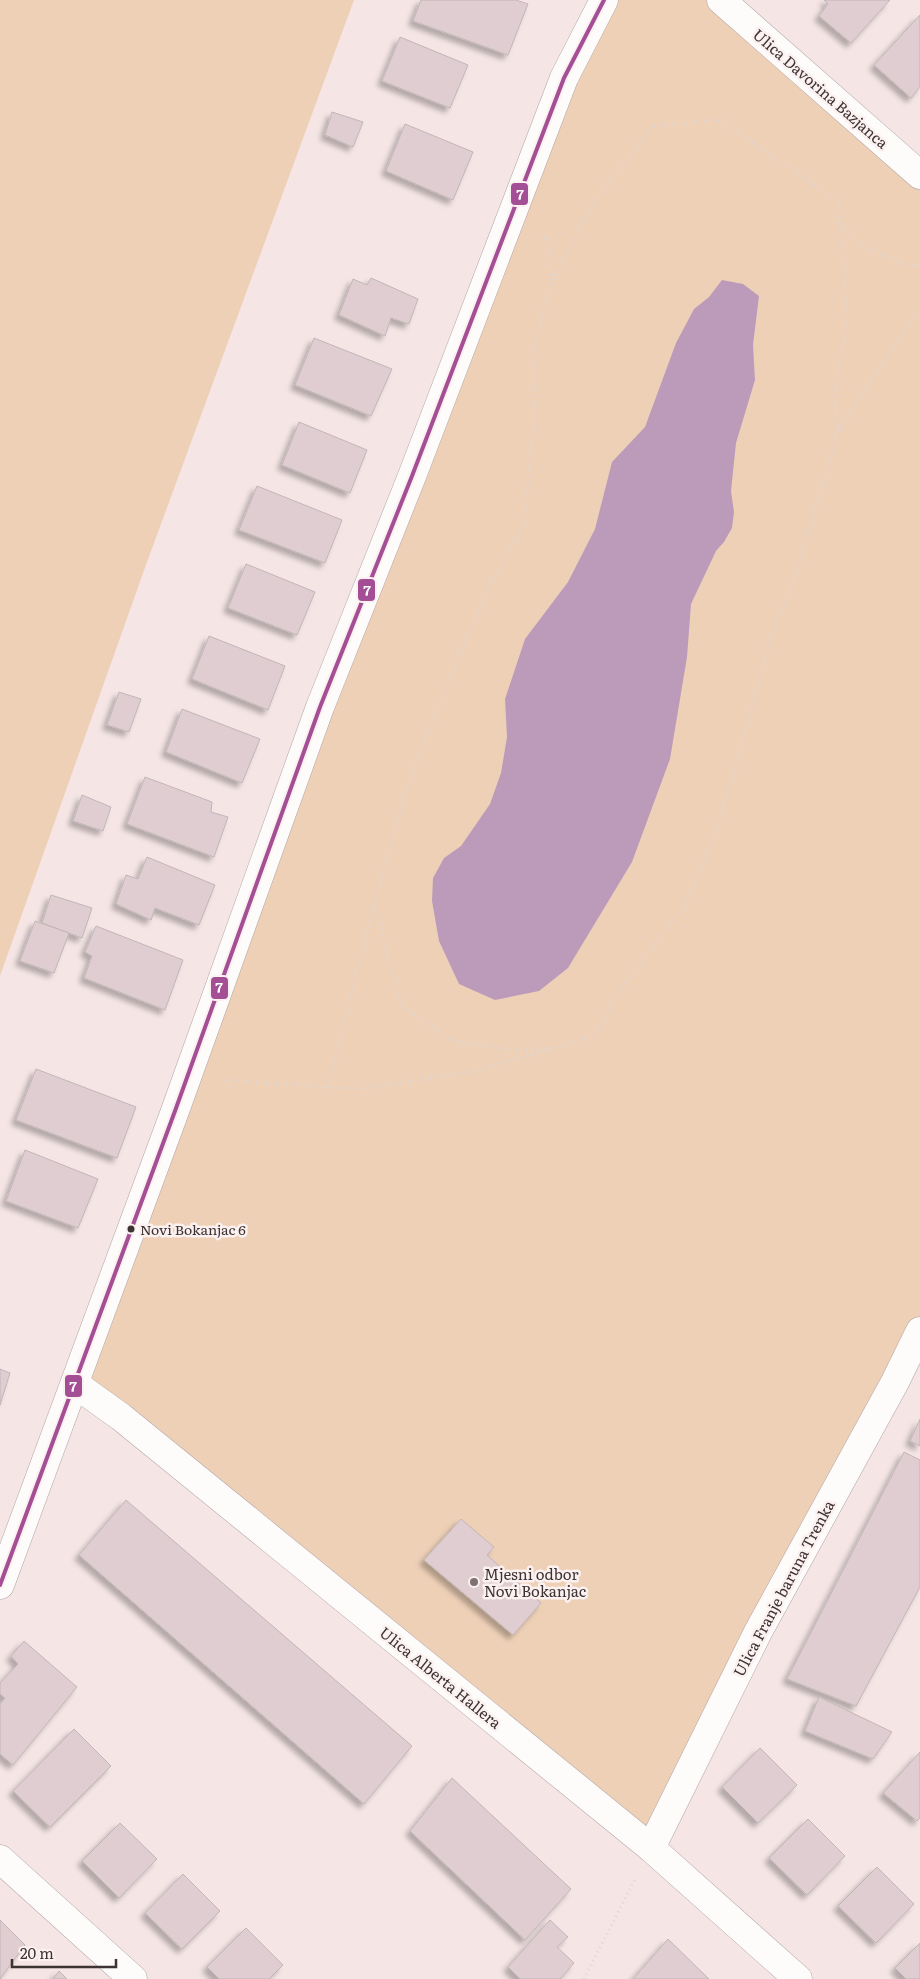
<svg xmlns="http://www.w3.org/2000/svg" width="920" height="1979" font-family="Literata,serif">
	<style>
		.green { fill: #eed0b7 }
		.water { fill: #bc9bba }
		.building { fill: #dfcdd1; stroke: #c1b6b7; filter: url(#shadow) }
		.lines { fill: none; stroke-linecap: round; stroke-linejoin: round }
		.minor-casing { stroke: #b1a5a5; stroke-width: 29 }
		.path { stroke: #dcd8d8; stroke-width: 3; stroke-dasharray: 1 4; stroke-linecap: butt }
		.minor { stroke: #fefbfb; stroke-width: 28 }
		.bus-1-casing { stroke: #fcf1f1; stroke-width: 8 }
		.bus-1 { stroke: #a44f95; stroke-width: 4 }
		.bus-dot { fill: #3e3333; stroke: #fcf1f1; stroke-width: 2 }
		.poi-dot { fill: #7e7171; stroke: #fcf1f1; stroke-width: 2 }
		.labels { text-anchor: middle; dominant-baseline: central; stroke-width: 5; stroke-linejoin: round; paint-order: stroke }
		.bus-label { font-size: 14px; fill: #3e3333; stroke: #fcf1f1; text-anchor: start }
		.street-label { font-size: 15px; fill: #3e3333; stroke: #fcf1f1 }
		.poi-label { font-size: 15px; fill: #3e3333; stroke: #fcf1f1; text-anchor: start }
		.line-badge { stroke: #fcf1f1; stroke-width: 2 }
		.badge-label { font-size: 14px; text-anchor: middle; font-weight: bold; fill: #fff }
	</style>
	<defs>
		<filter id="shadow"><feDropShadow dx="-4.5" dy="4.5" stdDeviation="2.5" flood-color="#0004"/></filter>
	</defs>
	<rect width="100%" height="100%" fill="#f5e5e5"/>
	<g class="green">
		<polygon points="0,0 354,0 147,562 0,976"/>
		<polygon points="604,0 721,0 920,175 920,1331 651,1848 75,1384"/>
	</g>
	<polygon class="water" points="722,280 743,284 759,296 753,345 755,380 736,443 731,491 734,512 732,528 724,542 716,551 691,604 687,657 670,759 632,862 568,968 539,991 495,1000 459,984 439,941 432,901 433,878 444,858 461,846 490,804 501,773 507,737 505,699 525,639 568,582 595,529 612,462 645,427 676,343 694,309 709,297"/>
	<g class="building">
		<polygon points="421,0 516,0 528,4 508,55 413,21"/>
		<polygon points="824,0 890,0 851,43 819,16 828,4"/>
		<polygon points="920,15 920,87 911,98 874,65"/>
		<polygon points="400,37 468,65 450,108 382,81"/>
		<polygon points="332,112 363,122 353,147 325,135"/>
		<polygon points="405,124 473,152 453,200 386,171"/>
		<polygon points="371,278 418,299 409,324 391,318 385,336 339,315 353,279 367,285"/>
		<polygon points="314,338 392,369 371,416 295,385"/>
		<polygon points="299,422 367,450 350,493 282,465"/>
		<polygon points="257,486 342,520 325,563 239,530"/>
		<polygon points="246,564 315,592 297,635 228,608"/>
		<polygon points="209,636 285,666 268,710 192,679"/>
		<polygon points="119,692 141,699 129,732 107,725"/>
		<polygon points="182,709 260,739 242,783 166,752"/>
		<polygon points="145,777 212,802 211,812 228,817 214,857 127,824"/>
		<polygon points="82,795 111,807 103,831 73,821"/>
		<polygon points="147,857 215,885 199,925 155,908 151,920 116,904 126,875 138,879"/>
		<polygon points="51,895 92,908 82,938 42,923"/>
		<polygon points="35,921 69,933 54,973 20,961"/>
		<polygon points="96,926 183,960 165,1010 84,978 92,956 85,952"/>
		<polygon points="36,1069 136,1107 117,1158 16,1120"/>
		<polygon points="25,1150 98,1179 78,1228 6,1201"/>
		<polygon points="0,1369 10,1373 0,1405"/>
		<polygon points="920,1419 920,1446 910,1441"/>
		<polygon points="904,1452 920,1460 920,1587 856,1706 787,1679"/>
		<polygon points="126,1500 412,1746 364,1804 79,1555"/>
		<polygon points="461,1519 494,1547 487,1555 541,1603 513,1635 424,1560"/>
		<polygon points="24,1641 77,1687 13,1765 0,1754 0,1704 5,1698 0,1694 0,1683 18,1664 11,1656"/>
		<polygon points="819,1697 892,1732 873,1759 805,1731"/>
		<polygon points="74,1729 111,1766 50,1827 13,1791"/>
		<polygon points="760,1748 797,1785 758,1823 722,1787"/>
		<polygon points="920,1752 920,1818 917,1821 883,1793"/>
		<polygon points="452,1778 571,1889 525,1940 410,1831"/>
		<polygon points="808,1819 845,1856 807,1895 769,1858"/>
		<polygon points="120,1823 157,1859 119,1898 82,1861"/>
		<polygon points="877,1867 914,1904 876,1943 838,1906"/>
		<polygon points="183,1874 220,1911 182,1949 145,1913"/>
		<polygon points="0,1920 25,1945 0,1979"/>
		<polygon points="550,1920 568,1937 557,1947 574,1963 560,1979 520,1979 508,1967"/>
		<polygon points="246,1928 283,1965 269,1979 219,1979 207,1967"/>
		<polygon points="668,1939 709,1979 633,1979"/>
		<polygon points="920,1943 920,1979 906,1979 895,1968"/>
		<polygon points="59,1971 67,1979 53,1979"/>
	</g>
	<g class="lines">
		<g class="minor-casing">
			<g id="minor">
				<polyline points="721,0 920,175"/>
				<polyline points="75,1384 121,1417 651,1848 798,1979"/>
				<polyline points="0,1585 175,1111 320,707 412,476 564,78 604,0"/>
				<polyline points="651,1848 758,1632 895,1382 920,1331"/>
				<polyline points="0,1859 133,1979"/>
			</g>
		</g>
		<g class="path">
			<polyline points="840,224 866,248 904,264 920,266"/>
			<polyline points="539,236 548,238 552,282"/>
			<polyline points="838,431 835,387 847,320 838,200 719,120 653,126 593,203 552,282 533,348 534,427 524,523 487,590 432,722 408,784 374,904 401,1005 452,1040 515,1051 560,1047 596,1034 616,997 653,946 683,909 712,842 734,773 771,635 797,571 838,431 920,306"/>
			<polyline points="221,1080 361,1089 470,1072 552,1049"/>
			<polyline points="328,1087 374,904"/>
			<polyline points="584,1979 636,1877"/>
		</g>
		<use href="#minor" class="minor"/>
		<g class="bus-1-casing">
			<polyline id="bus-1" points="0,1585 175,1111 320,707 412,476 564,78 604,0"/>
		</g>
		<use href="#bus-1" class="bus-1"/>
	</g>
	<circle class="bus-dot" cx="131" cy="1229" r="4.5"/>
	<circle class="poi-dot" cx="474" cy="1582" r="5"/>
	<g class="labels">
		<g class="bus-label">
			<text x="140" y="1229">Novi Bokanjac 6</text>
		</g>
		<g class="street-label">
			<text transform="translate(821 88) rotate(41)">Ulica Davorina Bazjanca</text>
			<text transform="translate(783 1588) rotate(-62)">Ulica Franje baruna Trenka</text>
			<text transform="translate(441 1677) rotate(39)">Ulica Alberta Hallera</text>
		</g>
		<g class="poi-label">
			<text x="484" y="1573">Mjesni odbor<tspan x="484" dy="17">Novi Bokanjac</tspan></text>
		</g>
	</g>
	<g class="line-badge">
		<rect x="510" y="182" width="19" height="24" rx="5" fill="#a44f95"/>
		<rect x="357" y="578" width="19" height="24" rx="5" fill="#a44f95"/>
		<rect x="210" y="976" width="19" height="24" rx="5" fill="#a44f95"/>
		<rect x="64" y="1374" width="19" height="24" rx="5" fill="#a44f95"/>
	</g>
	<g class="badge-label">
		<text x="520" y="199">7</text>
		<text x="367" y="595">7</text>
		<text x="219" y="992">7</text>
		<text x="73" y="1391">7</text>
	</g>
	<path d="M12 1959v8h104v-8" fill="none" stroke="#3e3333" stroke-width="2.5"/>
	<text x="20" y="1959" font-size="15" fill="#3e3333" stroke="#fcf1f1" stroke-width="4" paint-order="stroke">20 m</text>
</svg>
